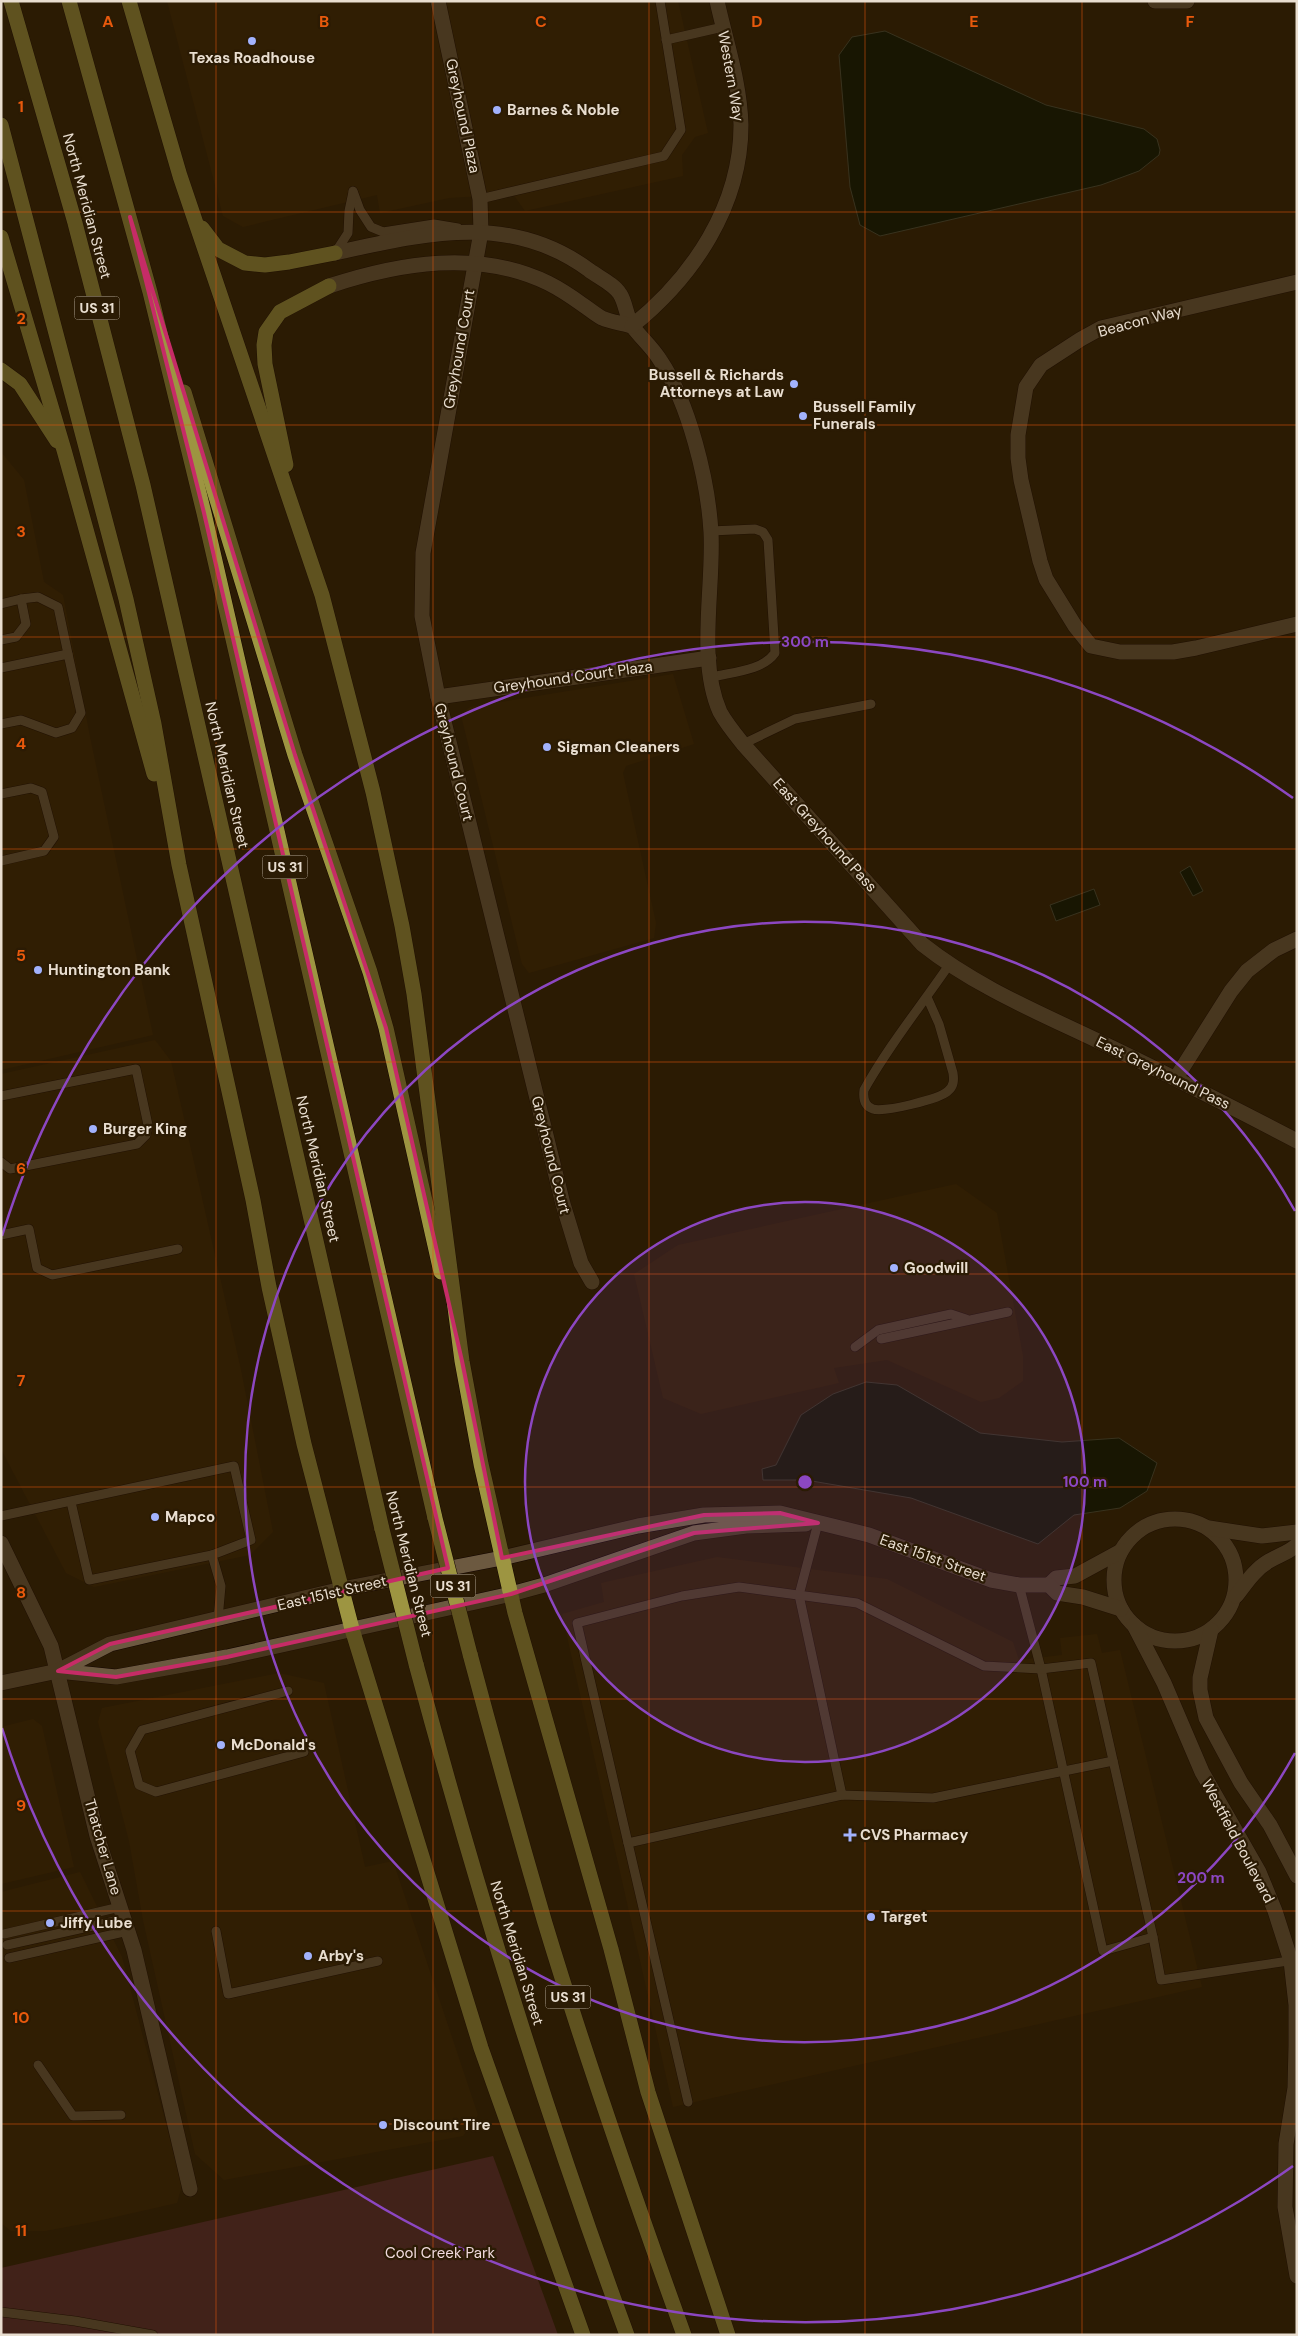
<svg xmlns="http://www.w3.org/2000/svg" width="1298" height="2336" font-family="'DM Sans',sans-serif">
	<style>
		.built { fill: #372203 }
		.green { fill: #5c2a34 }
		.water { fill: #011000; stroke: #474e3e }
		.lines { fill: none; stroke-linecap: round; stroke-linejoin: round }
		.lane-casing { stroke: #130500; stroke-width: 10 }
		.street-casing { stroke: #130500; stroke-width: 16 }
		.secondary-casing { stroke: #130500; stroke-width: 16 }
		.highway-casing { stroke: #130500; stroke-width: 16 }
		.lane { stroke: #6c5940; stroke-width: 9 }
		.street { stroke: #6c5940; stroke-width: 15 }
		.secondary { stroke: #6c5940; stroke-width: 15 }
		.highway { stroke: #9d9541; stroke-width: 15 }
		.highway-bridge-casing { stroke: #130500; stroke-width: 16; stroke-linecap: butt }
		.highway-bridge { stroke: #9d9541; stroke-width: 15 }
		.marked { fill: none; stroke: #c62c67; stroke-width: 4; stroke-linejoin: round }
		.grid { fill: none; stroke: #e8590c; stroke-width: 1; stroke-opacity: 0.55 }
		.ring { fill: none; stroke: #8c47c2; stroke-width: 2.5 }
		.poi-dot { fill: #a2b2fd; stroke: #2b1b04; stroke-width: 2 }
		.labels { text-anchor: middle; dominant-baseline: central; stroke-width: 4.5; stroke-linejoin: round; paint-order: stroke }
		.shield { fill: #2b1b04; stroke: #b0a493; stroke-width: 1 }
		.shield-label { font-size: 14px; font-weight: bold; fill: #e9ded0 }
		.poi-label { font-size: 15px; font-weight: bold; fill: #e9ded0; stroke: #2b1b04; text-anchor: start }
		.street-label { font-size: 15px; fill: #e9ded0; stroke: #2b1b04 }
		.park-label { font-size: 15px; fill: #f1dadd; stroke: #2b1b04 }
		.grid-label { font-size: 16px; text-anchor: middle; font-weight: bold; fill: #e8590c; stroke: #2b1b04; stroke-width: 4.5; stroke-linejoin: round; paint-order: stroke }
		.centre { fill: #8c47c2; stroke: #2b1b04; stroke-width: 2.5 }
		.ring-label { font-size: 15px; text-anchor: middle; font-weight: bold; fill: #8c47c2; stroke: #2b1b04; stroke-width: 4.5; stroke-linejoin: round; paint-order: stroke }
	</style>
	<rect width="100%" height="100%" fill="#2b1b04"/>
	<g class="built">
		<polygon points="167,1 678,1 708,133 695,137 682,155 683,176 525,211 513,194 449,198 380,213 377,195 243,227 223,216"/>
		<polygon points="1,452 24,480 44,582 63,595 90,737 153,1035 1,1070"/>
		<polygon points="673,674 694,744 626,766 623,773 656,923 654,938 529,973 522,964 461,715 470,707"/>
		<polygon points="155,1040 171,1061 241,1370 273,1532 250,1555 94,1587 66,1573 1,1449 1,1074"/>
		<polygon points="956,1184 997,1213 1023,1356 1023,1381 999,1398 981,1402 887,1360 834,1368 839,1383 701,1414 663,1398 634,1274 678,1245"/>
		<polygon points="717,1557 887,1579 1013,1642 1019,1660 1062,1655 1060,1638 1097,1634 1102,1653 1120,1650 1202,1987 673,2107 562,1614 604,1602 601,1583"/>
		<polygon points="279,1673 324,1683 365,1867 393,1861 478,2115 463,2136 224,2180 195,2154 143,1920 129,1841 98,1722 102,1708"/>
		<polygon points="33,1719 42,1726 74,1867 1,1884 1,1727"/>
		<polygon points="80,1872 122,1957 182,2185 177,2203 93,2222 45,2231 11,2231 1,2223 1,1892"/>
	</g>
	<polygon class="green" points="493,2156 558,2335 1,2335 1,2268"/>
	<g class="water">
		<polygon points="885,31 1046,105 1144,129 1157,139 1160,150 1159,155 1139,171 1101,185 880,236 860,225 850,187 839,55 852,37"/>
		<polygon points="1190,866 1203,891 1193,896 1180,872"/>
		<polygon points="1094,889 1100,905 1056,921 1050,905"/>
		<polygon points="866,1382 897,1385 980,1433 1062,1442 1119,1438 1157,1463 1147,1491 1120,1508 1074,1515 1038,1544 911,1498 806,1480 763,1480 762,1469 776,1465 801,1415 833,1394"/>
	</g>
	<g class="lines">
		<g class="lane-casing">
			<g id="lane">
				<polyline points="666,40 723,27"/>
				<polyline points="353,191 360,210 371,227 383,232 434,224 458,228"/>
				<polyline points="480,199 664,156 681,130 660,1"/>
				<polyline points="335,253 348,233 349,211 353,192"/>
				<path d="M711,531L755,529L763,532L768,540L775,653C762,671 732,672 712,677"/>
				<polyline points="21,599 38,597 58,607 68,654"/>
				<polyline points="1,604 21,599 26,624 16,637 1,640"/>
				<polyline points="1,668 68,654 81,713 72,728 56,733 21,720 1,724"/>
				<polyline points="743,744 795,719 871,704"/>
				<polyline points="1,794 31,788 42,792 54,837 44,851 1,861"/>
				<path d="M927,997L939,1024L953,1073C954,1080 954,1086 948,1091C940,1099 883,1113 873,1109C864,1106 863,1098 864,1090C889,1045 921,1006 949,965"/>
				<polyline points="1,1096 136,1069 148,1125 146,1135 137,1144 10,1169 1,1162"/>
				<polyline points="1,1235 29,1229 37,1268 52,1275 178,1249"/>
				<polyline points="881,1339 1008,1312"/>
				<polyline points="855,1347 878,1330 951,1314 966,1319"/>
				<polyline points="71,1502 89,1580 212,1555"/>
				<polyline points="1,1516 234,1466 251,1540 212,1555 221,1586 218,1619"/>
				<polyline points="818,1523 799,1595 842,1795"/>
				<polyline points="1019,1585 1041,1669 1103,1951 1153,1937"/>
				<polyline points="288,1691 142,1730 130,1751 139,1785 156,1792 304,1752"/>
				<polyline points="628,1843 842,1795 933,1798 1113,1761"/>
				<polyline points="216,1931 228,1994 378,1961"/>
				<polyline points="4,1934 120,1907"/>
				<polyline points="7,1945 124,1919"/>
				<polyline points="9,1958 128,1931"/>
				<polyline points="38,2065 73,2116 121,2115"/>
				<polyline points="688,2102 577,1623 682,1596 739,1587 857,1603 984,1666 1041,1669 1091,1663 1153,1937 1161,1980 1295,1960"/>
				<polyline points="1,2312 75,2321 153,2335"/>
			</g>
		</g>
		<g class="street-casing">
			<g id="street">
				<polyline points="438,1 480,199 481,232 423,553 422,616 438,697 563,1204 581,1263 592,1282"/>
				<polyline points="1155,1 1187,1"/>
				<polyline points="1297,282 1101,328 1081,339 1041,365 1026,387 1018,435 1018,458 1021,480 1040,561 1046,579 1075,626 1091,646 1120,652 1173,652 1196,648 1297,624"/>
				<polyline points="438,697 709,658"/>
				<polyline points="1176,1078 1231,991 1247,971 1274,950 1297,939"/>
				<polyline points="1,1543 51,1646 97,1836 134,1950 190,2189"/>
			</g>
		</g>
		<g class="secondary-casing">
			<g id="secondary">
				<path d="M335,253C423,234 509,211 589,270C598,277 614,284 620,294C626,303 626,317 633,327C641,338 652,347 660,360C689,403 708,480 711,532C714,588 697,660 720,712C726,723 735,734 743,744L922,944C975,986 1035,1011 1096,1040C1163,1072 1230,1106 1297,1141"/>
				<path d="M329,286C399,263 478,249 548,283C560,289 572,297 583,305C589,309 596,315 602,318C611,322 622,323 632,326"/>
				<path d="M632,326C693,277 741,206 741,125C740,83 726,42 717,1"/>
				<circle cx="1175" cy="1580" r="61"/>
				<polyline points="1209,1528 1262,1536 1297,1532"/>
				<polyline points="1049,1585 1056,1578 1075,1576 1121,1551"/>
				<path d="M1236,1596C1246,1583 1255,1569 1269,1561C1279,1555 1288,1553 1297,1545"/>
				<polyline points="1134,1625 1164,1683 1202,1772 1259,1872 1275,1911 1291,1961 1296,2005 1296,2046 1295,2088 1286,2144 1285,2207 1297,2276"/>
				<polyline points="1211,1630 1200,1678 1200,1690 1206,1718 1241,1783 1270,1825 1297,1876"/>
				<polyline points="58,1671 116,1677 227,1657 511,1594 544,1585 694,1533 746,1526 806,1524"/>
				<polyline points="1,1683 58,1671 110,1644 342,1589 502,1558 638,1526 704,1515 780,1513 869,1535 991,1580 1019,1585 1049,1585 1057,1593 1083,1597 1121,1609"/>
			</g>
		</g>
		<g class="highway-casing">
			<g id="highway">
				<polyline points="11,1 75,223 143,485 382,1529"/>
				<polyline points="69,1 150,292 204,513 435,1518"/>
				<polyline points="129,1 180,176 322,595 373,792 402,926 414,994 462,1361 481,1464 515,1613 611,1949 648,2092 728,2335"/>
				<polyline points="1,125 126,599 154,724 179,865 253,1200 269,1287 304,1444 352,1629 481,2048 583,2335"/>
				<polyline points="202,228 218,249 245,263 265,265 289,262 335,253"/>
				<polyline points="1,237 64,450 154,774"/>
				<polyline points="1,370 20,384 57,441"/>
				<polyline points="184,392 295,755 370,972 386,1028 441,1272"/>
				<polyline points="286,465 265,364 264,345 266,332 280,312 329,286"/>
				<path d="M470,1654C494,1744 519,1834 545,1923C587,2062 635,2199 684,2335"/>
				<path d="M416,1664C477,1891 546,2115 627,2335"/>
			</g>
		</g>
		<use href="#lane" class="lane"/>
		<use href="#street" class="street"/>
		<use href="#secondary" class="secondary"/>
		<use href="#highway" class="highway"/>
		<g class="highway-bridge-casing">
			<g id="highway-bridge">
				<polyline points="435,1518 470,1654"/>
				<polyline points="382,1529 416,1664"/>
			</g>
		</g>
		<use href="#highway-bridge" class="highway-bridge"/>
	</g>
	<path d="M0 0H1298V2336H0ZM130,217L295,755L386,1028L462,1361L502,1558L704,1515L780,1513L818,1523L694,1533L511,1594L227,1657L116,1677L58,1671L110,1644L448,1568L204,513Z" fill="#2b1b04" fill-opacity=".55" fill-rule="evenodd"/>
	<path class="marked" d="M130,217L295,755L386,1028L462,1361L502,1558L704,1515L780,1513L818,1523L694,1533L511,1594L227,1657L116,1677L58,1671L110,1644L448,1568L204,513Z"/>
	<path class="grid" d="M216,1V2335M433,1V2335M649,1V2335M865,1V2335M1082,1V2335M1,212H1297M1,425H1297M1,637H1297M1,849H1297M1,1062H1297M1,1274H1297M1,1487H1297M1,1699H1297M1,1911H1297M1,2124H1297"/>
	<circle cx="805" cy="1482" r="280" fill="#8c47c2" fill-opacity=".12"/>
	<g class="ring">
		<circle cx="805" cy="1482" r="280"/>
		<path d="M1295 1753A560 560 0 1 1 1295 1211"/>
		<path d="M1293 2166A840 840 0 0 1 2 1728M2 1236A840 840 0 0 1 1293 798"/>
	</g>
	<g class="poi-dot">
		<circle cx="252" cy="41" r="5"/>
		<circle cx="497" cy="110" r="5"/>
		<circle cx="794" cy="384" r="5"/>
		<circle cx="803" cy="416" r="5"/>
		<circle cx="547" cy="747" r="5"/>
		<circle cx="38" cy="970" r="5"/>
		<circle cx="93" cy="1129" r="5"/>
		<circle cx="894" cy="1268" r="5"/>
		<circle cx="155" cy="1517" r="5"/>
		<circle cx="221" cy="1745" r="5"/>
		<path d="M847.5 1827.5h5v5h5v5h-5v5h-5v-5h-5v-5h5z"/>
		<circle cx="871" cy="1917" r="5"/>
		<circle cx="50" cy="1923" r="5"/>
		<circle cx="308" cy="1956" r="5"/>
		<circle cx="383" cy="2125" r="5"/>
	</g>
	<g class="labels">
		<g class="shield">
			<rect x="74.5" y="296.5" width="45" height="23" rx="4"/>
			<rect x="262.5" y="855.5" width="45" height="23" rx="4"/>
			<rect x="430.5" y="1574.5" width="45" height="23" rx="4"/>
			<rect x="545.5" y="1985.5" width="45" height="23" rx="4"/>
		</g>
		<g class="shield-label">
			<text x="97" y="308">US 31</text>
			<text x="285" y="867">US 31</text>
			<text x="453" y="1586">US 31</text>
			<text x="568" y="1997">US 31</text>
		</g>
		<g class="poi-label">
			<text x="252" y="58" text-anchor="middle">Texas Roadhouse</text>
			<text x="507" y="110">Barnes &amp; Noble</text>
			<text x="784" y="375" text-anchor="end">Bussell &amp; Richards<tspan x="784" dy="17">Attorneys at Law</tspan></text>
			<text x="813" y="407">Bussell Family<tspan x="813" dy="17">Funerals</tspan></text>
			<text x="557" y="747">Sigman Cleaners</text>
			<text x="48" y="970">Huntington Bank</text>
			<text x="103" y="1129">Burger King</text>
			<text x="904" y="1268">Goodwill</text>
			<text x="165" y="1517">Mapco</text>
			<text x="231" y="1745">McDonald's</text>
			<text x="860" y="1835">CVS Pharmacy</text>
			<text x="881" y="1917">Target</text>
			<text x="60" y="1923">Jiffy Lube</text>
			<text x="318" y="1956">Arby's</text>
			<text x="393" y="2125">Discount Tire</text>
		</g>
		<g class="street-label">
			<text transform="translate(731 76) rotate(80)">Western Way</text>
			<text transform="translate(463 116) rotate(78)">Greyhound Plaza</text>
			<text transform="translate(87 206) rotate(75)">North Meridian Street</text>
			<text transform="translate(1140 321) rotate(-15)">Beacon Way</text>
			<text transform="translate(459 349) rotate(-80)">Greyhound Court</text>
			<text transform="translate(573 677) rotate(-8)">Greyhound Court Plaza</text>
			<text transform="translate(454 762) rotate(76)">Greyhound Court</text>
			<text transform="translate(227 775) rotate(77)">North Meridian Street</text>
			<text transform="translate(825 835) rotate(48)">East Greyhound Pass</text>
			<text transform="translate(1163 1073) rotate(26)">East Greyhound Pass</text>
			<text transform="translate(551 1155) rotate(76)">Greyhound Court</text>
			<text transform="translate(318 1169) rotate(77)">North Meridian Street</text>
			<text transform="translate(933 1558) rotate(20)">East 151st Street</text>
			<text transform="translate(409 1564) rotate(76)">North Meridian Street</text>
			<text transform="translate(332 1593) rotate(-13)">East 151st Street</text>
			<text transform="translate(1238 1841) rotate(62)">Westfield Boulevard</text>
			<text transform="translate(103 1847) rotate(74)">Thatcher Lane</text>
			<text transform="translate(517 1953) rotate(73)">North Meridian Street</text>
		</g>
		<g class="park-label">
			<text x="440" y="2253">Cool Creek Park</text>
		</g>
	</g>
	<g class="grid-label">
		<text x="108" y="27">A</text>
		<text x="324" y="27">B</text>
		<text x="541" y="27">C</text>
		<text x="757" y="27">D</text>
		<text x="974" y="27">E</text>
		<text x="1190" y="27">F</text>
		<text x="21" y="112">1</text>
		<text x="21" y="324">2</text>
		<text x="21" y="537">3</text>
		<text x="21" y="749">4</text>
		<text x="21" y="961">5</text>
		<text x="21" y="1174">6</text>
		<text x="21" y="1386">7</text>
		<text x="21" y="1598">8</text>
		<text x="21" y="1811">9</text>
		<text x="21" y="2023">10</text>
		<text x="21" y="2236">11</text>
	</g>
	<circle cx="805" cy="1482" r="8" class="centre"/>
	<g class="ring-label">
		<text x="805" y="647">300 m</text>
		<text x="1085" y="1487">100 m</text>
		<text x="1201" y="1883">200 m</text>
	</g>
	<rect width="1298" height="2336" fill="none" stroke="#e9ded0" stroke-width="5"/>
</svg>
